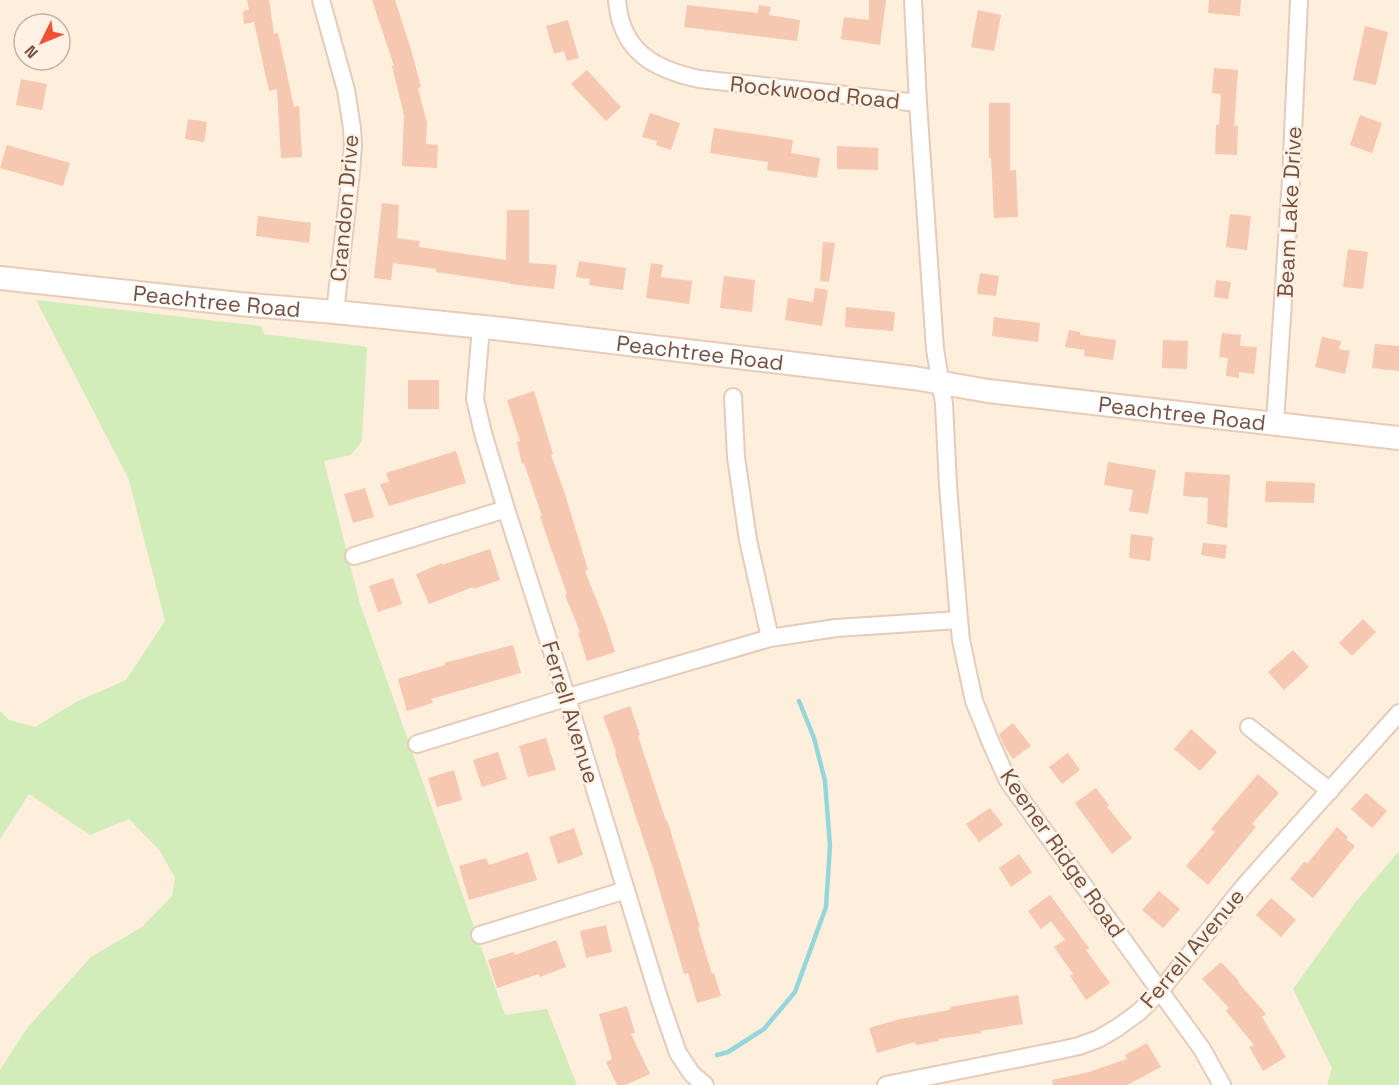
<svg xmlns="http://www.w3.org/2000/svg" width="1399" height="1085" font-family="'Space Grotesk',sans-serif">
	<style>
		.green { fill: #d2ecba }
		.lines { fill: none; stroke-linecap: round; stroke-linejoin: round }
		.stream { stroke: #95d6db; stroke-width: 4.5 }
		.building { fill: #f6c7b1 }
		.street-casing { stroke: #e4cbbb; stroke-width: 20 }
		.secondary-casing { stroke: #eacbb7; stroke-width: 26 }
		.street { stroke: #fff; stroke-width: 16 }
		.secondary { stroke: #fff; stroke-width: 22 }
		.labels { text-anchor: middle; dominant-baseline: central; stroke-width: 5; stroke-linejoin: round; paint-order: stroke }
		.street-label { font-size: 22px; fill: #755143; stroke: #fff2e4 }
	</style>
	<rect width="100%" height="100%" fill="#feeedc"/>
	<g class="green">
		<polygon points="36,300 261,326 264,334 367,347 362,441 351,455 324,461 360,604 505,1015 547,1009 577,1085 0,1085 0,1070 28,1027 91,957 142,927 172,896 175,878 160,851 129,819 90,835 29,794 0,839 0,711 9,720 35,727 78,701 126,680 165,621 129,480"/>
		<polygon points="1399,851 1399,1085 1327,1085 1332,1068 1293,989 1355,903"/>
	</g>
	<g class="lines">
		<polyline class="stream" points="717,1055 728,1052 764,1029 795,992 826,907 830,846 825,781 814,738 799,701"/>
	</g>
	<g class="building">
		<polygon points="247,0 269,0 274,34 278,33 294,107 299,106 302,157 281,158 277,89 269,91 254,22 244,24 243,11 249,10"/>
		<polygon points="372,0 395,0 412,53 421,87 418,88 427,123 426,144 438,145 437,168 402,166 404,115 392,66 394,66"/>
		<polygon points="869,0 886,0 880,45 841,39 844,17 869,20"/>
		<polygon points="1209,0 1241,0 1240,16 1208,13"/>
		<polygon points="687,5 758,13 759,5 771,7 769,15 800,20 797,41 684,27"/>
		<polygon points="978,10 1001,15 994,51 971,47"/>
		<polygon points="568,20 579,58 567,61 564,51 554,54 546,26"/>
		<polygon points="1365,26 1388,32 1376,85 1353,80"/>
		<polygon points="1214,68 1238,70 1234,126 1238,126 1237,155 1215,154 1216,125 1219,125 1221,94 1212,93"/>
		<polygon points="587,70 621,107 606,121 571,84"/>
		<polygon points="21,79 47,84 42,110 16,105"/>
		<polygon points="989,103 1010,103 1010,171 1016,170 1018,217 994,218 991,158 989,158"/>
		<polygon points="650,113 680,123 671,150 656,145 657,141 642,137"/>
		<polygon points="1360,115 1382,123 1372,153 1350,145"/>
		<polygon points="188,119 207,122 204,142 185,139"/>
		<polygon points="714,128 793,140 791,153 820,158 817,178 767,170 768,162 710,153"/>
		<polygon points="7,145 70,163 63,186 0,168"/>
		<polygon points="837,146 878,148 878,170 837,169"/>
		<polygon points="382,203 399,205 397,238 420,241 419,247 506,260 507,210 529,210 529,263 557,265 554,289 510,284 510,283 436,272 436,269 393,263 391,280 374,278"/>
		<polygon points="1230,214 1251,216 1247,250 1226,247"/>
		<polygon points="258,216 311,223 309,243 256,236"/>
		<polygon points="823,242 835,243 829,282 820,281"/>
		<polygon points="1348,249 1368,252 1363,289 1343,287"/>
		<polygon points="579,261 626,268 623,290 589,285 590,279 576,277"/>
		<polygon points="651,263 663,265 661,277 692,281 689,304 646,298"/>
		<polygon points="980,273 999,276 996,296 977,294"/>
		<polygon points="724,276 755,280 752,312 720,308"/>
		<polygon points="1216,280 1231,282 1228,299 1214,297"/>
		<polygon points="815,288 828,290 822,326 785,320 788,298 813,302"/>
		<polygon points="846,307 895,312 893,331 845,327"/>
		<polygon points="994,317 1040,323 1038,342 992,336"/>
		<polygon points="1069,330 1080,332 1080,335 1116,340 1113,360 1084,356 1085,350 1065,347"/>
		<polygon points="1222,333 1241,335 1240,346 1257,347 1254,374 1239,372 1239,378 1226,376 1228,358 1219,357"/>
		<polygon points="1322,337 1341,341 1339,349 1350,351 1345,374 1315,367"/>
		<polygon points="1163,340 1188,341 1187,369 1162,368"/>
		<polygon points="1375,344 1399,346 1399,371 1372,368"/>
		<rect x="408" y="380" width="31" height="29"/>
		<polygon points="534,391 553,454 551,455 565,494 588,570 585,571 606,624 615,652 587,661 578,633 580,632 565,595 567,594 548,540 540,516 542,516 524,463 522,464 517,442 520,441 507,400"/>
		<polygon points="456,451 466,483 389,506 380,484 389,482 386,473"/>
		<polygon points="1108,462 1156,470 1148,514 1129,511 1133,490 1104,485"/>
		<polygon points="1185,472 1230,475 1227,528 1207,524 1208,498 1183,496"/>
		<polygon points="1266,481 1315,483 1314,503 1265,502"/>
		<polygon points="365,488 374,517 353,523 344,494"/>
		<polygon points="1131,534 1153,537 1150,561 1129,558"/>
		<polygon points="1203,543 1227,545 1225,559 1201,555"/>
		<polygon points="490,549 500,580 473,589 473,587 429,604 416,574 442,563 442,565"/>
		<polygon points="393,578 402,604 378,612 369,586"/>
		<polygon points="1363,619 1376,632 1352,656 1339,643"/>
		<polygon points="513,645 521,673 431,699 433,703 407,711 398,679 445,665 444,663"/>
		<polygon points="1293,650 1309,667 1284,690 1268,672"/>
		<polygon points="630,706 640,735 638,736 666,821 667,820 692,900 700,927 698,928 712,974 714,973 721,996 697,1003 688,973 684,974 653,868 615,753 616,752 603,716"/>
		<polygon points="1013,723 1031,746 1013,759 1004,746 999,734"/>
		<polygon points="1191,729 1217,752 1200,771 1174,749"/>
		<polygon points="546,738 556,770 528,777 519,746"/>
		<polygon points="498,752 507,779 482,787 473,760"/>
		<polygon points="1068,753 1080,770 1062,784 1049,767"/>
		<polygon points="454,770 462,800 437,807 428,778"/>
		<polygon points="1258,774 1279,793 1252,824 1256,827 1208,885 1186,866 1215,832 1211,829"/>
		<polygon points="1096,788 1109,805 1107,807 1132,838 1112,854 1075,803"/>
		<polygon points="1366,793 1387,811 1372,828 1351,809"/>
		<polygon points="990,808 1003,825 979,842 966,824"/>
		<polygon points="1337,827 1348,837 1346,839 1355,846 1313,898 1290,879 1305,861 1307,864"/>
		<polygon points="574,828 583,855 558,864 549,837"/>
		<polygon points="528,852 537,880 469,900 459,866 486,858 489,865"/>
		<polygon points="1019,854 1032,872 1011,887 999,868"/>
		<polygon points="1159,891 1180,909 1163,928 1142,910"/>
		<polygon points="1050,895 1089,948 1086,950 1110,983 1086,1000 1070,976 1073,974 1054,947 1065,940 1051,921 1041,929 1028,911"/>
		<polygon points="1271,898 1296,920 1281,937 1256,915"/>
		<polygon points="606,925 612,952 586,958 580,931"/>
		<polygon points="556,940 566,967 540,977 539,974 497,988 488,960 514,952 515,955"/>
		<polygon points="1221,962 1239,981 1238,982 1266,1014 1262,1017 1286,1057 1263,1071 1249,1047 1254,1045 1226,1011 1229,1008 1202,979"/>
		<polygon points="1018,995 1023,1024 981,1031 981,1033 939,1039 939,1041 916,1045 915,1042 877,1053 869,1028 900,1019 950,1010 950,1007"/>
		<polygon points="627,1006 635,1033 631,1034 650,1074 625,1085 617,1085 606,1062 612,1059 599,1014"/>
		<polygon points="1147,1043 1161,1067 1127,1085 1053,1085 1052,1080 1089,1072 1127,1059 1125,1055"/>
	</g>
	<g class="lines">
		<g class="street-casing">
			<g id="street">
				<polyline points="321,0 346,90 352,128 353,145 351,172 335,312"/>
				<path d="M617,0C621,51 653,69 699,79L918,103"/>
				<polyline points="913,0 918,103 935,349 944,404 948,486 959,620 961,640 974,701 991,743 1008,781 1202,1049 1222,1085"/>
				<polyline points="481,327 475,399 483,433 506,509 567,698 660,1001 678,1053 692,1074 705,1085"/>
				<polyline points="733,397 736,457 748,540 770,638"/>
				<polyline points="1275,423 1291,179 1299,0"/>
				<polyline points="354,556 506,509"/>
				<polyline points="1249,727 1330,791"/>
				<polyline points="417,744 582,693 770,638 836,628 959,620"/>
				<polyline points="480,935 626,890"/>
				<polyline points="886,1085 1061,1050 1079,1046 1098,1039 1117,1028 1139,1012 1160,991 1245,885 1399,713"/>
			</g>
		</g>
		<g class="secondary-casing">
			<g id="secondary">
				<path id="s1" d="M0,278L239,304L335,312L503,329L914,378L988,391L1399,438"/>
			</g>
		</g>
		<use href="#street" class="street"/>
		<use href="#secondary" class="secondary"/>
	</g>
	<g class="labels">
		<g class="street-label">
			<text transform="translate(815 92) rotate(6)">Rockwood Road</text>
			<text transform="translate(344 208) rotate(-85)">Crandon Drive</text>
			<text transform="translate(1289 212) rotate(-87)">Beam Lake Drive</text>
			<text stroke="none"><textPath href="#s1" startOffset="218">Peachtree Road</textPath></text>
			<text stroke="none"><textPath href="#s1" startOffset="704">Peachtree Road</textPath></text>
			<text stroke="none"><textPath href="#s1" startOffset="1190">Peachtree Road</textPath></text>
			<text transform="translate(571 712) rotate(73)">Ferrell Avenue</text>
			<text transform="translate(1063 853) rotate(55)">Keener Ridge Road</text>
			<text transform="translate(1192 948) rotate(-50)">Ferrell Avenue</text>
		</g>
	</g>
	<g transform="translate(42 42) rotate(227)"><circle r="28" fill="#fff2e4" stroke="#c8b2a4" stroke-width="1.5"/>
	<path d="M0-4.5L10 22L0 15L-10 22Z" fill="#f45035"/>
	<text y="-9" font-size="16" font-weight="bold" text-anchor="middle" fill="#755143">N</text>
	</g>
</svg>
